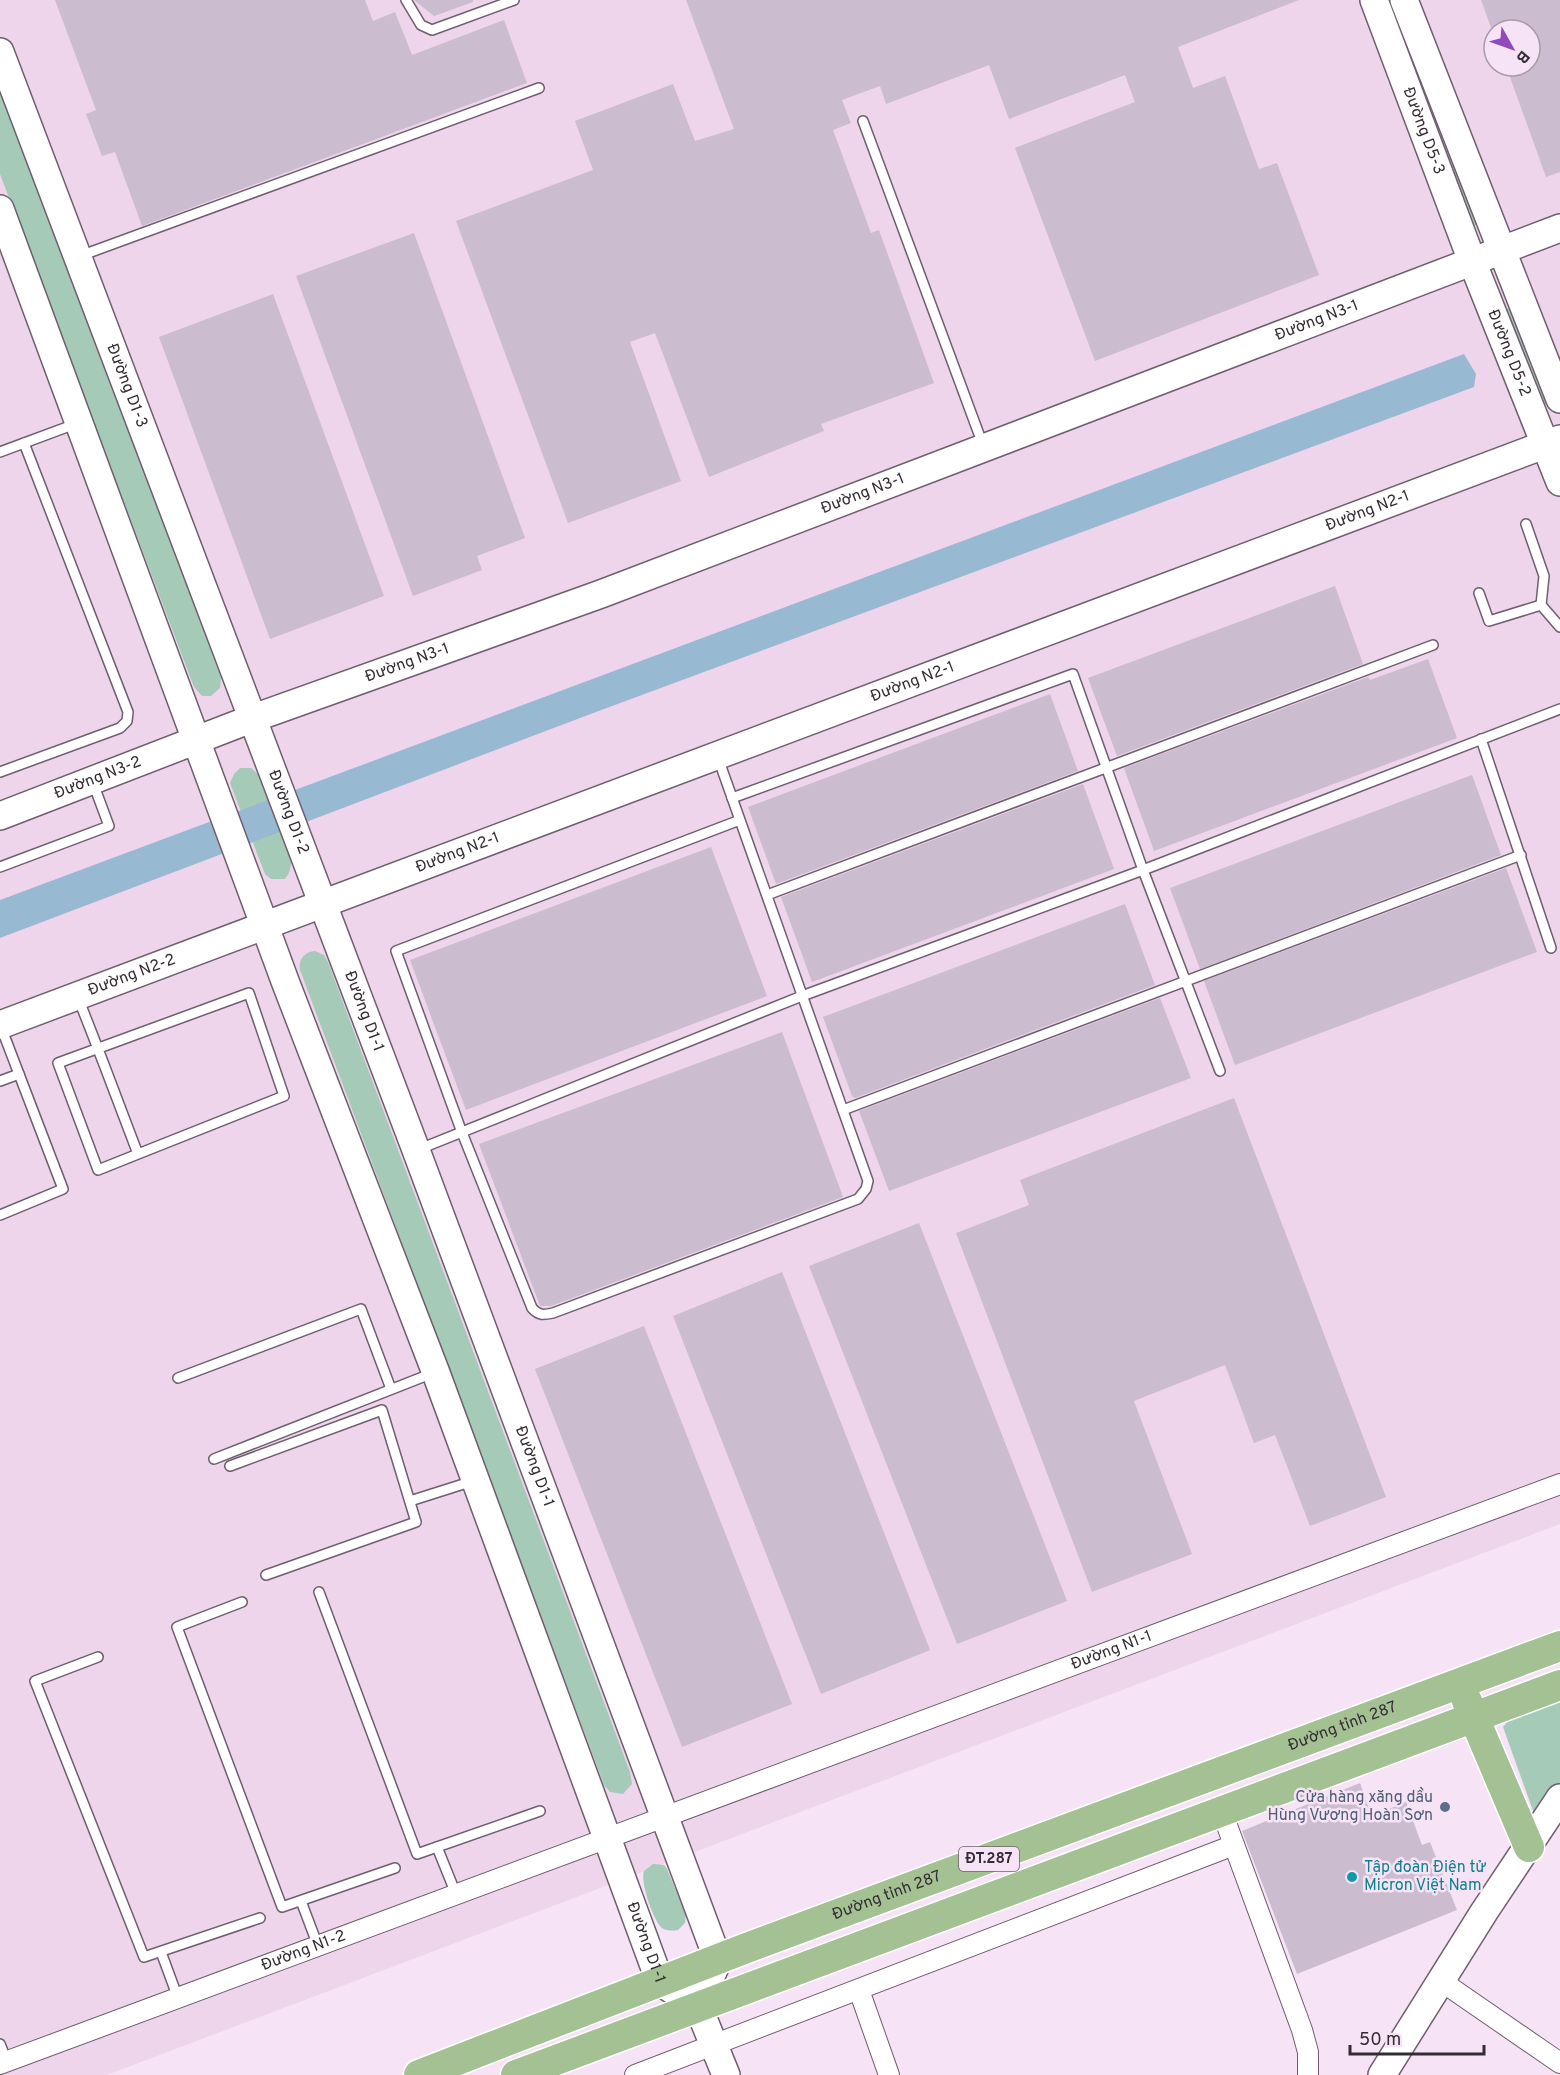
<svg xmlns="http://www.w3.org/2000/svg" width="1560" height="2075" font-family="Overpass,sans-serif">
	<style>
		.built { fill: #efd5ec; fill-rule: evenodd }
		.green { fill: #a5cab7 }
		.water { fill: #98b9d2 }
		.building { fill: #cbbcd0 }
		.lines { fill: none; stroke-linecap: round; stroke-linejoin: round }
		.lane-casing { stroke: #6f5e6d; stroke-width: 12 }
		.street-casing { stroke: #6f5e6d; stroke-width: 22 }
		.secondary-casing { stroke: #6f5e6d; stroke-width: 30 }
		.primary-casing { stroke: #fff; stroke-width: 33 }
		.lane { stroke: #fff; stroke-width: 9 }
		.street { stroke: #fff; stroke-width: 20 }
		.secondary { stroke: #fff; stroke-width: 27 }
		.primary { stroke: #a4c194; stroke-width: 30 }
		.service-dot { fill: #5c6f8a; stroke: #f7e3f6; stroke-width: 2 }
		.culture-dot { fill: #0f9aa8; stroke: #f7e3f6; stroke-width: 2 }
		.labels { text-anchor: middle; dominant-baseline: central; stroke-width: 5; stroke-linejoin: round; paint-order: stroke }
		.shield { fill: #f7e3f6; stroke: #6e636d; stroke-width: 1.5 }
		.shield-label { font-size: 15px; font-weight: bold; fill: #332c32 }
		.street-label { font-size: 16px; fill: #332c32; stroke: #f7e3f6 }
		.service-label { font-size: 16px; fill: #4e5e75; stroke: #f7e3f6; text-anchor: end }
		.culture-label { font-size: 16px; fill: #0d838f; stroke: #f7e3f6; text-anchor: start }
	</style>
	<rect width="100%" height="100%" fill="#f7e3f6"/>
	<path class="built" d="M0,0H1560V1524L107,2075H0ZM1494,30H1530V66H1494Z"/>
	<g class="green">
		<polygon points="1399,17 1477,223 1476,225 1473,225 1395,21"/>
		<polygon points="0,89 221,677 220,688 211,696 202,696 194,687 0,174"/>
		<polygon points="1510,308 1547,402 1544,407 1505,309"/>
		<polygon points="240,768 251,768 260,776 292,861 289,873 285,879 271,879 265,874 230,783 234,774"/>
		<path d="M315,951L324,955L328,962L630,1772L632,1784L623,1794L610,1792L604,1785L300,970C298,960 304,952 315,951Z"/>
		<polygon points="1560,1700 1560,1783 1536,1819 1503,1727 1508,1721"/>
		<path d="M653,1864L664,1865L667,1869L686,1915L685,1923L678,1930C671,1931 664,1931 660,1926C652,1916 640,1882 644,1871Z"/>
	</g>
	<polygon class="water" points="1464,354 1476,374 1474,387 596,712 0,938 0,900"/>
	<g class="building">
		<polygon points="55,0 365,0 373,21 395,12 412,55 504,20 527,83 142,226 115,152 102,156 86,114 96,110"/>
		<polygon points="414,0 473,0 473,2 434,16"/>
		<polygon points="686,0 1299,0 1178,47 1193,88 1225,76 1259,169 1277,163 1319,275 1095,361 1015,148 1135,102 1125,75 1009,119 989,65 886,104 880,86 842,100 851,123 833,130 871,233 879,230 934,383 821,424 824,431 709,477 655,333 630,342 681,481 568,523 456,221 593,170 575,121 673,84 695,141 734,129"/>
		<polygon points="1481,0 1560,0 1560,172 1546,177 1506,66 1530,66 1530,30 1492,30"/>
		<polygon points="414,233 525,538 477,556 482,570 413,596 296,276"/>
		<polygon points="273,294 384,596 270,639 159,337"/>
		<polygon points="1335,586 1363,664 1117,756 1088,678"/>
		<polygon points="1428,659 1457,738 1154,851 1124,768 1368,677 1370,680"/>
		<polygon points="1050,694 1078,771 776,884 748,807"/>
		<polygon points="1472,775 1501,855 1200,969 1170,888"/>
		<polygon points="1083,784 1114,869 812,982 781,897"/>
		<polygon points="711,847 767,996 466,1110 410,960"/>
		<polygon points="1506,868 1537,952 1235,1065 1204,981"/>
		<polygon points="1125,904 1155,985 855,1098 852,1096 823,1017"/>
		<polygon points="1160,998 1191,1078 889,1191 859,1111"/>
		<polygon points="782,1032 843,1197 551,1306 540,1306 479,1144"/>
		<polygon points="1234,1098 1386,1497 1310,1526 1275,1435 1254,1443 1225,1365 1134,1401 1192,1554 1092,1592 956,1233 1029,1205 1020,1180"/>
		<polygon points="919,1223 1067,1601 957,1644 809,1266"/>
		<polygon points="782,1272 930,1650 821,1694 673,1316"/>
		<polygon points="644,1326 792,1704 682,1747 535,1369"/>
		<polygon points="1360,1783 1372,1816 1406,1802 1422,1845 1430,1842 1457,1910 1297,1974 1242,1831"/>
	</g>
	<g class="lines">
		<g class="lane-casing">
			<g id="lane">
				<polyline points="406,0 421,25 432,30 514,0"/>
				<polyline points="863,121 983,445"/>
				<polyline points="80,256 539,88"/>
				<polyline points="0,452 78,423"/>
				<polyline points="1526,524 1544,576 1541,605 1560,627"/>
				<polyline points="1479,593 1489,621 1541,605"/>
				<polyline points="1481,739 1551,948"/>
				<path d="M718,758L868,1181L866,1189L858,1199L553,1313C544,1315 539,1316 532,1308L461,1130L396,951L740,820"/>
				<polyline points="0,772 120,728 127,721 128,712 24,443"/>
				<polyline points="732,798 1073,674 1143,870 1220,1071"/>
				<polyline points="0,867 109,826 93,783"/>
				<polyline points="767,895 1433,645"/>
				<path d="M78,998C99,1050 118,1102 138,1154L284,1096L249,993L58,1063L98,1170L138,1154"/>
				<polyline points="0,1081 19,1074"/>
				<polyline points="843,1110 1521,855"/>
				<polyline points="417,1150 802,996 1143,870 1560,709"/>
				<polyline points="0,1215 63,1189 1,1027"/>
				<polyline points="178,1378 361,1309 391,1389"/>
				<polyline points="214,1459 433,1373"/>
				<polyline points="230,1466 382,1410 416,1522 266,1575"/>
				<polyline points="410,1501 473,1481"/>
				<polyline points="319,1592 417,1854 540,1811"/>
				<polyline points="242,1602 177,1627 282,1907 395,1868"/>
				<polyline points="98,1657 35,1681 144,1957 260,1918"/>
				<polyline points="437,1847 456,1894"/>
				<polyline points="301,1901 318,1946"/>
				<polyline points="161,1952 178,1998"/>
				<polyline points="0,2044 7,2062"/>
			</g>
		</g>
		<g class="street-casing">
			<g id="street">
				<polyline points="1222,1812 1302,2030 1308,2052 1308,2075"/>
				<polyline points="1441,1981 1560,2063"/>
				<polyline points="859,1990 889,2075"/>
				<path id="s1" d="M0,2064L1560,1484"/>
				<polyline points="635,2075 1234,1845"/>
			</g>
		</g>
		<g class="secondary-casing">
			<g id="secondary">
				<path id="s2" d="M1374,0L1472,261L1560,482"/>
				<polyline points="1404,0 1560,399"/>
				<path id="s3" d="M0,52L416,1150L718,1960L698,2006"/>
				<path id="s4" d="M0,209L285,981L436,1373L660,1982L698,2006"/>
				<path id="s5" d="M0,816L251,719L601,594L1560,228"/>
				<path id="s6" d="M0,1025L1560,439"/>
				<polyline points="698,2006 726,2075"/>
				<polyline points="1382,2075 1484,1912 1560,1798"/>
			</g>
		</g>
		<g class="primary-casing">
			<g id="primary">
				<polyline points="1467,1701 1529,1847"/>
				<path id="s7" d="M419,2075L744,1949L1560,1646"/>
				<polyline points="516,2075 1560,1685"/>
			</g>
		</g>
		<use href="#lane" class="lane"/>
		<use href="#street" class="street"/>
		<use href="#secondary" class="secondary"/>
		<use href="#primary" class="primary"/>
	</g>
	<circle class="service-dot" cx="1445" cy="1807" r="6"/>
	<circle class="culture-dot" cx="1352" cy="1877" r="6"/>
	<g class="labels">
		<rect class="shield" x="959" y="1847" width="60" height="24" rx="4.5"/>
		<g class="shield-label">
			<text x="989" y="1859">ĐT.287</text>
		</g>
		<g class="street-label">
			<text stroke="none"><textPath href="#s2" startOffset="140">Đường D5-3</textPath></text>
			<text stroke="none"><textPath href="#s5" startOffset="1407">Đường N3-1</textPath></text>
			<text stroke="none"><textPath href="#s2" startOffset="378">Đường D5-2</textPath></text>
			<text stroke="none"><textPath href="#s3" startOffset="357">Đường D1-3</textPath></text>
			<text stroke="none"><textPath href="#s5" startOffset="921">Đường N3-1</textPath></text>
			<text stroke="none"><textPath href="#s6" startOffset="1461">Đường N2-1</textPath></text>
			<text stroke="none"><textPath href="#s5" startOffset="435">Đường N3-1</textPath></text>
			<text stroke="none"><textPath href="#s6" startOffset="975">Đường N2-1</textPath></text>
			<text stroke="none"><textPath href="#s5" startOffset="105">Đường N3-2</textPath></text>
			<text stroke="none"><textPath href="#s3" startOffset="813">Đường D1-2</textPath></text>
			<text stroke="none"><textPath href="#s6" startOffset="489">Đường N2-1</textPath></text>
			<text stroke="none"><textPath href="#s6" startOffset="141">Đường N2-2</textPath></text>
			<text stroke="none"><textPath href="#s3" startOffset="1026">Đường D1-1</textPath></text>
			<text stroke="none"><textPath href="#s3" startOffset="1512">Đường D1-1</textPath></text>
			<text stroke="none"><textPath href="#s1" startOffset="1186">Đường N1-1</textPath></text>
			<text stroke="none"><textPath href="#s7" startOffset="987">Đường tỉnh 287</textPath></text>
			<text stroke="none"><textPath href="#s7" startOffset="501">Đường tỉnh 287</textPath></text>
			<text stroke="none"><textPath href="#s4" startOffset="1850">Đường D1-1</textPath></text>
			<text stroke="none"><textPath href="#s1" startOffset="324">Đường N1-2</textPath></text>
		</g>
		<g class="service-label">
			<text x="1433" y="1798">Cửa hàng xăng dầu<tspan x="1433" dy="18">Hùng Vương Hoàn Sơn</tspan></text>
		</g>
		<g class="culture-label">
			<text x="1364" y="1868">Tập đoàn Điện tử<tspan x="1364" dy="18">Micron Việt Nam</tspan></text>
		</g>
	</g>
	<g transform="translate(1512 48) rotate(130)"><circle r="28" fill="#f7e3f6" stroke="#a99aa8" stroke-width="1.5"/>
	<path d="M0-4.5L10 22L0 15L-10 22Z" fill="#9149bc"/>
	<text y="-9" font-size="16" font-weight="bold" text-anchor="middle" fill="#332c32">B</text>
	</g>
	<path d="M1350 2045v9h134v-9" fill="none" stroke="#332c32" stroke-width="3"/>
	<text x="1359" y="2045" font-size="18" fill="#332c32" stroke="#f7e3f6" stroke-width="4.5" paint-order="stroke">50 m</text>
</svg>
